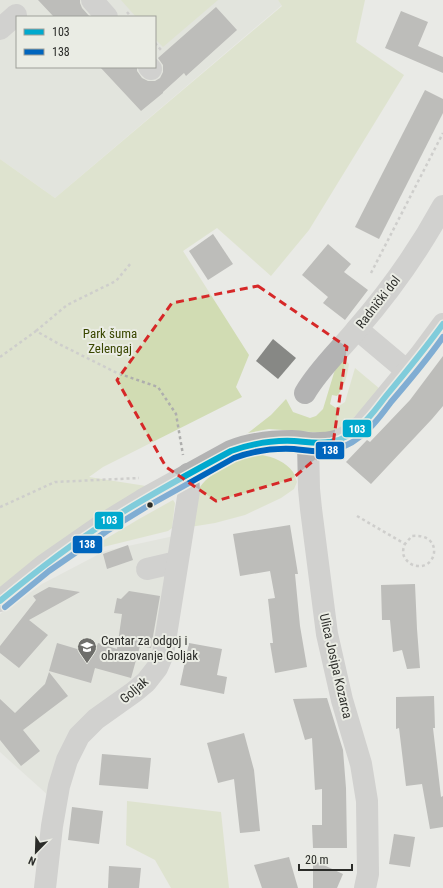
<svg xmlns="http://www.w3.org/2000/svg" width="443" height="888" font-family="'Roboto Condensed',sans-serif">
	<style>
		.built { fill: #daddd3; fill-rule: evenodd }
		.green { fill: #d1dcb3 }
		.building { fill: #878885 }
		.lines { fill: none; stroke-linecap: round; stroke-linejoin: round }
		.path { stroke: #aeaead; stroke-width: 2.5; stroke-dasharray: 3 3; stroke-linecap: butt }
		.minor { stroke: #b3b3b3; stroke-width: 22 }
		.bus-1-casing { stroke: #eaece4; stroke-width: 9 }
		.bus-2-casing { stroke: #eaece4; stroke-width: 9 }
		.bus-1 { stroke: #00a9ce; stroke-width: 6 }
		.bus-2 { stroke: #0065bd; stroke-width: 6 }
		.marked { fill: none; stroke: #d62828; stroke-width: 3; stroke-dasharray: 8 5; stroke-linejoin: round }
		.bus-dot { fill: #2b2c29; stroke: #eaece4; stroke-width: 1.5 }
		.labels { text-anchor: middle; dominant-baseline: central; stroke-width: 4; stroke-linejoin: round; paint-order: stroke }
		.street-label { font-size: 13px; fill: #2b2c29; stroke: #eaece4 }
		.park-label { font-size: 13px; fill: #3a4700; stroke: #eaece4 }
		.poi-label { font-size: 13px; fill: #2b2c29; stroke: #eaece4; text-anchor: start }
		.line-badge { stroke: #eaece4; stroke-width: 1.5 }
		.badge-label { font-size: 11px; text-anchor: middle; font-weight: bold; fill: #fff }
	</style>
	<rect width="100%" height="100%" fill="#e9eae6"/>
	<g class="built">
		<path d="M0,0H278L282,5L55,198L0,159ZM17,17H155V67H17Z"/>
		<polygon points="174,536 159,651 148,671 96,710 49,796 0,752 0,614 42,584 105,551"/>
	</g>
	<g class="green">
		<polygon points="121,0 218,0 163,47 155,39 155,17 136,17"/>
		<polygon points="278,0 365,0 356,42 404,75 309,230 271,276 217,228 183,251 249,355 236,387 242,397 103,467 89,477 146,486 0,590 0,159 55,198 282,6"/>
		<path d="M342,357L349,364C347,376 345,386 337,396L332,395L330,404L336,408L345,402L355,368L380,389L347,425L339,430L325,433L269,429L248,433L271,415L286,399L293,412L310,418L316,416L323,409L337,363Z"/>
		<path d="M262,455C273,457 286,462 293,472C295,475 296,479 297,482L294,489L281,498L245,515L215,523L190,527C192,517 194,502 197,493C203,476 232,461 249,456C253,455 258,455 262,455Z"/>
		<polygon points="173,500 175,503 172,528 168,531 99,548 97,544 139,519"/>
		<polygon points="127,801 221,812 229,888 171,888 155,860 126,845"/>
	</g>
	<g class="building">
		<polygon points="38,0 80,0 80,3 82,8 90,17 54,17"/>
		<polygon points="216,7 237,30 186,76 184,73 163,92 163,93 141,111 100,67 137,67 137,71 142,78 148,81 155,81 160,78 163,72 163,65 158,58"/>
		<polygon points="401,11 428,22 418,46 443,57 443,73 385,48"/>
		<polygon points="425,90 443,99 443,113 379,239 355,227"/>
		<polygon points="213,234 233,264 208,280 189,251"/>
		<polygon points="328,244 351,264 344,272 368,290 345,320 323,303 328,297 302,275"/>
		<polygon points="273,339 296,358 278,379 256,361"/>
		<polygon points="443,356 443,406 432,419 371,484 346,462 367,440 370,442 410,400"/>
		<polygon points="290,525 298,574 295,574 300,626 307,667 275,673 270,643 273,643 268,599 275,598 270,571 240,576 233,534"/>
		<polygon points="128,545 133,560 107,569 103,554"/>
		<polygon points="415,584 417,629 420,668 407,669 402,650 393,652 390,620 382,620 381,585"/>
		<polygon points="49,587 80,592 29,620 48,635 19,668 0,653 0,646 36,600 33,596"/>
		<polygon points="129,591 160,596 151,648 140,646 131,678 95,668 91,683 49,671 57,643 94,654 98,643 117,649 122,614 114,613 117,598 121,599"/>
		<polygon points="189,643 222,649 217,675 227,677 224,694 180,685"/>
		<polygon points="49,672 68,696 23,730 40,751 21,766 0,740 0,699 15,713 45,684"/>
		<polygon points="434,696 435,728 433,728 441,797 443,796 443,827 430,829 422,784 406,786 399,728 396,729 396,697"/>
		<polygon points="327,698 343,750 346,788 347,848 313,848 312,825 322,825 322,789 315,790 312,738 305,740 293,699"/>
		<polygon points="244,733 254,770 260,831 240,833 234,779 218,783 207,743"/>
		<polygon points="102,754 151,758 148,789 99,785"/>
		<polygon points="72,807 103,811 99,844 68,840"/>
		<polygon points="394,834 415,837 410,867 389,864"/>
		<polygon points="289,857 298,888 262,888 254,865"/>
		<polygon points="313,860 343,874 337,888 313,888"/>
		<polygon points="109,866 141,868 139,888 108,888"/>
	</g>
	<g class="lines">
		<g class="path">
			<polyline points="127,12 131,17"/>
			<polyline points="155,43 161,50"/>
			<polyline points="371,273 443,133"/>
			<polyline points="36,331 67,305 116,281 131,263"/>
			<polyline points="0,357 36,331 59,344 117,373 158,387 176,414 183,455"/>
			<polyline points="0,507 55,482 139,478"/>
			<path d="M357,516L405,544C403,548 402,554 405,558C408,563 413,566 418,566C438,568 443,533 412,536L405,544"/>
		</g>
		<g class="minor">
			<polyline points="92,0 107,17"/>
			<polyline points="0,29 16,15"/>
			<polyline points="149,67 151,69"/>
			<polyline points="357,329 407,371"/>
			<path d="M305,393C319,369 340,350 357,329C390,291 419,250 443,206"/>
			<polyline points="308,443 309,489 311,509 327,634 342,700 361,764 367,801 368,874 365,888"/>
			<polyline points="147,569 177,562"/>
			<path d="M0,601L44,565L103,524L142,500L231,451C251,443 271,441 292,441C298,441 303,442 308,443C332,444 344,441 362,425L420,355L443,324"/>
			<polyline points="45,888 52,826 59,786 67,760 79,736 96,719 134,692 146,682 157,668 163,654 189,491 188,474"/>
		</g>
		<g class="bus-1-casing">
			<path id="bus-1" d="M0,601C34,573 68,546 105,523C146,497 188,474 231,451C251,444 273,440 294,441C307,442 318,444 331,442C342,440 352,434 360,426C370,418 378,406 386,396C406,372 425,349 443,324"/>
		</g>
		<g class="bus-2-casing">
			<path id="bus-2" d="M5,607L49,571L107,531L146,507L234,458C253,451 274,448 294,449C305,450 314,452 325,451C338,450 350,445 361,436C373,427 382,414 391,402C409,381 427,360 443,337"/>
		</g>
		<use href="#bus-1" class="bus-1"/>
		<use href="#bus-2" class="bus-2"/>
	</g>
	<path d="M0 0H443V888H0ZM258,286L347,347L333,444L292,479L216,501L166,467L117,380L172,303Z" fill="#e9eae6" fill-opacity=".55" fill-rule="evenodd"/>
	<path class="marked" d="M258,286L347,347L333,444L292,479L216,501L166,467L117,380L172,303Z"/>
	<defs>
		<g id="school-pin" transform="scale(1)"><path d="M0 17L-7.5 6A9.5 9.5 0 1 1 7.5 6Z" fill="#6e6e6b" stroke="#eaece4"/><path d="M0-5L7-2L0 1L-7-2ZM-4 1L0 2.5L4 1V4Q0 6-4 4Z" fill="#fff"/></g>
	</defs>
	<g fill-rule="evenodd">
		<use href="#school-pin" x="87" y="647"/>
	</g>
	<circle class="bus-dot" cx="150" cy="505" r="3.5"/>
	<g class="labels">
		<g class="street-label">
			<text transform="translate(378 302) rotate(-52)">Radnički dol</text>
			<text transform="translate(336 666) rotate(77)">Ulica Josipa Kozarca</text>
			<text transform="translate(134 690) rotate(-41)">Goljak</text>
		</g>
		<g class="park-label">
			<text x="110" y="333">Park šuma<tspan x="110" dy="15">Zelengaj</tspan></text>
		</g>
		<g class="poi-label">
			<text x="101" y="640">Centar za odgoj i<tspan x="101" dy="15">obrazovanje Goljak</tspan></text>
		</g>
	</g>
	<g class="line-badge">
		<rect x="342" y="419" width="30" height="19" rx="4" fill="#00a9ce"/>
		<rect x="315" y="441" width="30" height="19" rx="4" fill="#0065bd"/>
		<rect x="94" y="511" width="30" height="19" rx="4" fill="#00a9ce"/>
		<rect x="72" y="535" width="31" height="19" rx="4" fill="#0065bd"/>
	</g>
	<g class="badge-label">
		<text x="357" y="433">103</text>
		<text x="330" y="454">138</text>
		<text x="109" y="524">103</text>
		<text x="87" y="548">138</text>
	</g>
	<rect x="16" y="16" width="140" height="52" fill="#eaece4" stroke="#9e9f99"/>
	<rect x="24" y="29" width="20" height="6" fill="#00a9ce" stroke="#9e9f99"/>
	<text x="52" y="36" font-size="12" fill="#2b2c29">103</text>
	<rect x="24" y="49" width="20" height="6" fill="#0065bd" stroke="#9e9f99"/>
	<text x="52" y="56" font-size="12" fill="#2b2c29">138</text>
	<g transform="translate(36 852) rotate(203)" stroke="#eaece4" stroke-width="3" paint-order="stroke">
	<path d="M0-3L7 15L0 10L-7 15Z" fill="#2b2c29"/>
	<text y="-6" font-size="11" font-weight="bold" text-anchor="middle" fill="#2b2c29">N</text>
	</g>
	<path d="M299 864v6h53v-6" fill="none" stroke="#2b2c29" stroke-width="2"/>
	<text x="305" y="864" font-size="12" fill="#2b2c29" stroke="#eaece4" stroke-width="3" paint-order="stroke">20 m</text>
</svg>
